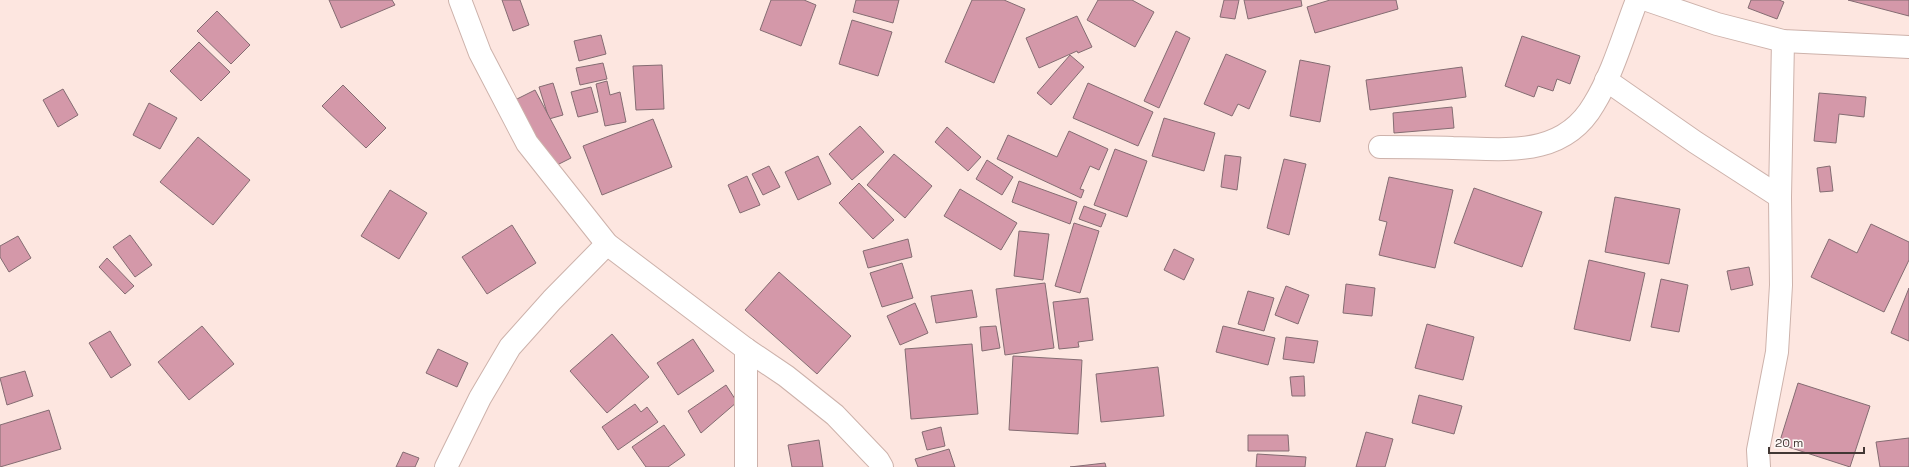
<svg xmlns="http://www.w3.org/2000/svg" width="1909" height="467" font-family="'Space Grotesk',sans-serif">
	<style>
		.building { fill: #d498a9; stroke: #846c72 }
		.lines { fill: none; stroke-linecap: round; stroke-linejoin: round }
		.minor-casing { stroke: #cdb2ab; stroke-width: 24 }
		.minor { stroke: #fff; stroke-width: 22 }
	</style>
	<rect width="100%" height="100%" fill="#fde6e0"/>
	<g class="building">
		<polygon points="329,0 392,0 395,5 341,28"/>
		<polygon points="502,0 520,0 529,25 513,31"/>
		<polygon points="771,0 804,0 816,5 801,46 760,30"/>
		<polygon points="856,0 899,0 893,23 853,12"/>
		<polygon points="972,0 1004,0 1025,9 994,83 945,62"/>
		<polygon points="1098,0 1132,0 1154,12 1135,47 1087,20"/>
		<polygon points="1224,0 1239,0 1235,19 1220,17"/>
		<polygon points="1244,0 1301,0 1302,6 1248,19"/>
		<polygon points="1330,0 1396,0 1398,9 1315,33 1307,7"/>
		<polygon points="1751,0 1779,0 1784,2 1777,19 1748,8"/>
		<polygon points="1848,0 1909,0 1909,16"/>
		<polygon points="217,11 250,45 231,64 197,31"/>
		<polygon points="1077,16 1092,47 1078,53 1077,51 1039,68 1026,38"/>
		<polygon points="852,20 892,32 878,76 839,64"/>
		<polygon points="1176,31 1190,38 1159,108 1144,101"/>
		<polygon points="601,35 606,54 579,61 574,41"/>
		<polygon points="1522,36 1580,56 1570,84 1557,79 1553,91 1538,86 1534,97 1505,86"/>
		<polygon points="199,42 230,72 201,101 170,71"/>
		<polygon points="1226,54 1266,71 1249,109 1238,104 1232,116 1204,104"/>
		<polygon points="1070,55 1084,67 1051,105 1037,93"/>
		<polygon points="1300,60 1330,66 1320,122 1290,116"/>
		<polygon points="603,63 607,79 580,85 576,68"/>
		<polygon points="662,65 664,109 636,110 633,66"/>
		<polygon points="1462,67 1466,97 1370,110 1366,80"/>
		<polygon points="607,81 610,95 620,92 626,122 605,126 596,84"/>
		<polygon points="553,83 563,115 549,119 539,87"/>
		<polygon points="1088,83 1153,112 1138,146 1073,118"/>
		<polygon points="343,85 386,128 366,148 322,106"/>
		<polygon points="591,87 598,112 578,117 571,92"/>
		<polygon points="63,89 78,115 58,127 43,100"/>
		<polygon points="535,90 571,158 551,168 515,100"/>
		<polygon points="1819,93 1866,97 1864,117 1839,114 1836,143 1814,141"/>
		<polygon points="149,103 177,118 160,149 133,135"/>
		<polygon points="1452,107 1454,128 1394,133 1393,113"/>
		<polygon points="1164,118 1215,133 1204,171 1152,156"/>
		<polygon points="653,119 672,167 602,195 583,146"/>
		<polygon points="860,126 884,152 852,180 829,154"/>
		<polygon points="947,127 981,157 968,171 935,142"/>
		<polygon points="1069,131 1108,149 1099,170 1090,166 1080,189 1084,190 1081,198 997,159 1008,135 1057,157"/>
		<polygon points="198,137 250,180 213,225 160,182"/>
		<polygon points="1115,149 1147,161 1127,217 1094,205"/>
		<polygon points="894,154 932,186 905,218 867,185"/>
		<polygon points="1225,155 1241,157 1237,190 1221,187"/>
		<polygon points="818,156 831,184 798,200 785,172"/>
		<polygon points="1284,159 1306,164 1289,235 1267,228"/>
		<polygon points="987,160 1013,177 1002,195 976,179"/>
		<polygon points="769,166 780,187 763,195 752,174"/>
		<polygon points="1830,166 1833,191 1820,192 1817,168"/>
		<polygon points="747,176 760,205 740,213 728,185"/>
		<polygon points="1389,177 1453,190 1435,268 1379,255 1387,222 1379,220"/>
		<polygon points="1019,181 1077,202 1070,224 1012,202"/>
		<polygon points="859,183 894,220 873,239 839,203"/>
		<polygon points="1474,188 1542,212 1522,267 1454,243"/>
		<polygon points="960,189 1017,223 1001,250 944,216"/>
		<polygon points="390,190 427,213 399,259 361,236"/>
		<polygon points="1615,197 1680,209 1669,264 1605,252"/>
		<polygon points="1084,206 1106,214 1101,227 1079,219"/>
		<polygon points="1074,223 1099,231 1080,293 1055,286"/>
		<polygon points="1871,224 1909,242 1909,260 1884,312 1811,277 1829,239 1857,253"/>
		<polygon points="512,225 536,263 487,294 462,257"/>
		<polygon points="1019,231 1049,234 1043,280 1014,276"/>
		<polygon points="130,235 152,265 135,277 113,247"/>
		<polygon points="18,236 31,258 9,272 0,257 0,246"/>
		<polygon points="908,239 912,257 868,268 863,251"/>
		<polygon points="1174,249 1194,259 1184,280 1164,270"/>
		<polygon points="107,258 134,286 125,294 99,267"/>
		<polygon points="1589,260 1645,273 1630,341 1574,329"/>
		<polygon points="902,263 913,298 882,307 870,273"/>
		<polygon points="1749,267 1753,285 1731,290 1727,271"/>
		<polygon points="779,272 851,336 817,374 745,310"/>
		<polygon points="1661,279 1688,285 1679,332 1651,327"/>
		<polygon points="1045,283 1054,348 1005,355 996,289"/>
		<polygon points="1346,284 1375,288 1372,316 1343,313"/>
		<polygon points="1286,286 1309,295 1298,324 1275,315"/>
		<polygon points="1909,288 1909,341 1891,333"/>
		<polygon points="972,290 977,317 936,323 931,296"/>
		<polygon points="1248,291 1274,298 1264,331 1238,324"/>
		<polygon points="1088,298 1093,340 1078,342 1079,347 1059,349 1053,302"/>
		<polygon points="915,303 928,333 900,345 887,316"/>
		<polygon points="1427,324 1474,337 1463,380 1415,368"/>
		<polygon points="202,326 234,364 189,400 158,362"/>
		<polygon points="996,326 1000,348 982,351 980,327"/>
		<polygon points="1223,326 1275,338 1268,365 1216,352"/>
		<polygon points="110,331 131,365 111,378 89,343"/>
		<polygon points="612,334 649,377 607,413 570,371"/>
		<polygon points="1286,337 1318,341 1314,363 1283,359"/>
		<polygon points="693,339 714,371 678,395 657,363"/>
		<polygon points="972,344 978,414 911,419 905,349"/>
		<polygon points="438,349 468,363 457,387 426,373"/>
		<polygon points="1013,356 1082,360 1078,434 1009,430"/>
		<polygon points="1158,367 1164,416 1101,422 1096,374"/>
		<polygon points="25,371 33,396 7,405 0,378"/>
		<polygon points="1304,376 1305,396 1292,396 1290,377"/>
		<polygon points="1798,383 1870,406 1850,467 1779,444"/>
		<polygon points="726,385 737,402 701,433 688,411"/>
		<polygon points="1419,395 1462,406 1454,434 1412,423"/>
		<polygon points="635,404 641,412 647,407 658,422 618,450 602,427"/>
		<polygon points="49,410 61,449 0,467 0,425"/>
		<polygon points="664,425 685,455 668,467 646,467 632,447"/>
		<polygon points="941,427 945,446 927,450 922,432"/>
		<polygon points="1366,432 1393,439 1385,467 1356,467"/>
		<polygon points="1248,435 1288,435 1289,451 1248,451"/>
		<polygon points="1909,438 1909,467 1880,467 1876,442"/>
		<polygon points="819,440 823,467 792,467 788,445"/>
		<polygon points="949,449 955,467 918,467 915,459"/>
		<polygon points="403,452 419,458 415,467 396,467"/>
		<polygon points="1257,454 1306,457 1305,467 1256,467"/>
		<polygon points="1105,463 1106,467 1070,467"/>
	</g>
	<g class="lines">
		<g class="minor-casing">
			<g id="minor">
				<polyline points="460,0 480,53 527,143 607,244 746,349 786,376 835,415 878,460 882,467"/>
				<polyline points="1647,0 1717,24 1783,41 1909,47"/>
				<polyline points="1606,80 1695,142 1780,197"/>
				<path d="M1380,147C1405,147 1429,147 1453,148C1506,149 1563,158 1594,104C1613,73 1624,33 1637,0"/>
				<polyline points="446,467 480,398 510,347 552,300 607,244"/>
				<polyline points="746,467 746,349"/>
				<polyline points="1759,467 1758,450 1777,352 1781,285 1780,197 1783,41"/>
			</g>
		</g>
		<use href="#minor" class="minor"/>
	</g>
	<path d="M1769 447v6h95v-6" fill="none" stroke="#423734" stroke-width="2"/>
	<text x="1775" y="447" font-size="12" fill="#423734" stroke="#fdf8f6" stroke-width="3" paint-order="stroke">20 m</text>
</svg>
